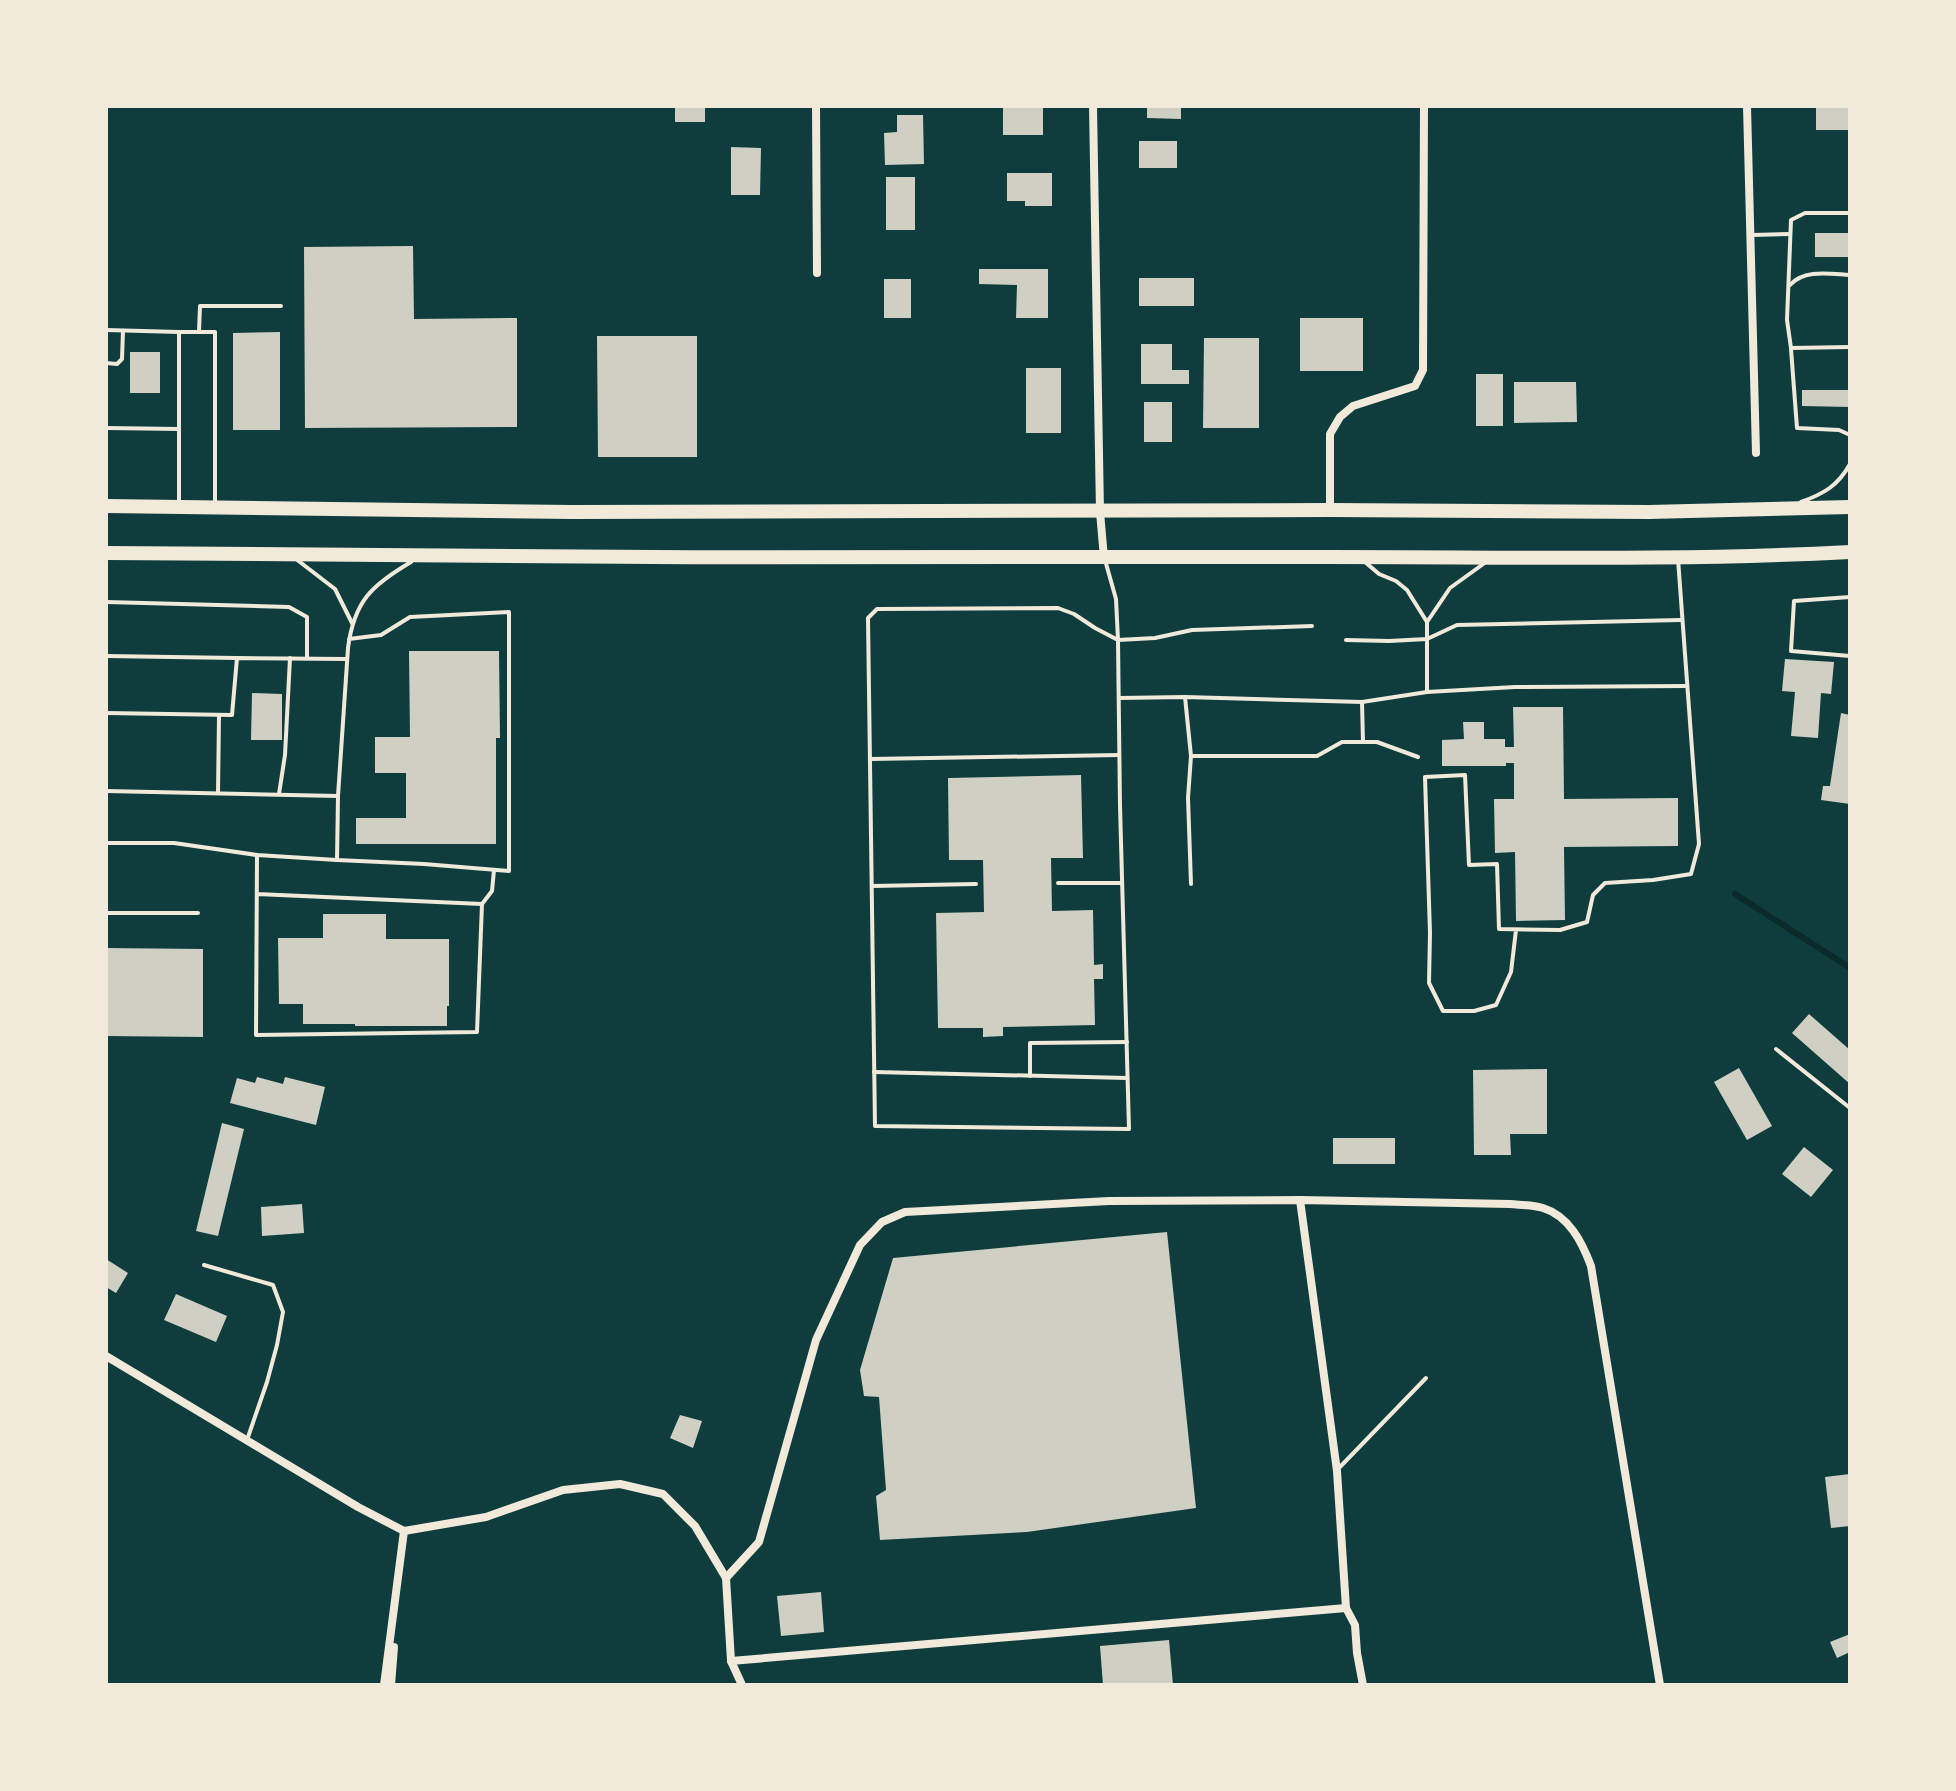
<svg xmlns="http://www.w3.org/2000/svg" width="1956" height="1791" font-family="'Titillium Web',sans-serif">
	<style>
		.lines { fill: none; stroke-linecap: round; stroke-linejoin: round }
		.stream { stroke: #0a2a2b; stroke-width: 6 }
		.building { fill: #cfcfc3 }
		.service { stroke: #f1e9da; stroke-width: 4 }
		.minor { stroke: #f1e9da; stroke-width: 8 }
		.primary { stroke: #f1e9da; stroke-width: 14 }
	</style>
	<rect width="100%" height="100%" fill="#0f3d3e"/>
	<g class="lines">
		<polyline class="stream" points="1735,894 1850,968"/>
	</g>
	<g class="building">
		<rect x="675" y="106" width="30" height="16"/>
		<rect x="1003" y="106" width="40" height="29"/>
		<polygon points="1147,106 1181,106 1181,119 1147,118"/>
		<rect x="1816" y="106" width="34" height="24"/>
		<polygon points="897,115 923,115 924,164 885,165 884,133 897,132"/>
		<rect x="1139" y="141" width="38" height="27"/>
		<polygon points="731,147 761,148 760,195 731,195"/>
		<polygon points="1007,173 1052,173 1052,206 1025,206 1025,201 1007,201"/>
		<rect x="886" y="177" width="29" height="53"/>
		<rect x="1815" y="233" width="35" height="24"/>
		<polygon points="413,246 414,319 517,318 517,427 305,428 304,247"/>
		<polygon points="979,269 1048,269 1048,318 1016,318 1017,285 979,284"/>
		<rect x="1139" y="278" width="55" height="28"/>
		<rect x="884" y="279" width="27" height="39"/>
		<rect x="1300" y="318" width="63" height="53"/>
		<polygon points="280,332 280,430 233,430 233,333"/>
		<polygon points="597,336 697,336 697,457 598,457"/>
		<polygon points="1204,338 1259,338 1259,428 1203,428"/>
		<polygon points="1141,344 1172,344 1172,370 1189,370 1189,384 1141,384"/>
		<rect x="130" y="352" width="30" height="41"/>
		<rect x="1026" y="368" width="35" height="65"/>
		<rect x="1476" y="374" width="27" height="52"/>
		<polygon points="1514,382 1576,382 1577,422 1514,423"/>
		<polygon points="1802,390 1850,390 1850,407 1802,406"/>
		<rect x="1144" y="402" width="28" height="40"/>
		<polygon points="409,651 499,651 500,738 496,738 496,844 356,844 356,818 406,818 406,773 375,773 375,737 410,737"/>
		<polygon points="1785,659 1834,662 1831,694 1821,693 1818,738 1791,736 1795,692 1782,691"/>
		<polygon points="252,693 282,694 282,740 251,740"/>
		<polygon points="1513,707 1563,707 1564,799 1678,798 1678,846 1564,847 1565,920 1516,921 1515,852 1495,853 1494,799 1514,799 1514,763 1506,763 1506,766 1442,766 1442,740 1464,739 1463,722 1484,722 1484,739 1505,739 1505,747 1514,747"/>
		<polygon points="1841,713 1850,715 1850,804 1821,800 1823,786 1830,786"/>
		<polygon points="1081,775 1083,858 1051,858 1052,911 1093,910 1094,965 1103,964 1103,979 1094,979 1095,1025 1003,1027 1003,1036 983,1037 983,1028 938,1028 936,913 984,912 983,860 949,860 948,778"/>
		<polygon points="323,914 386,914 386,939 449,939 449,1006 447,1006 447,1026 355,1026 355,1024 303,1024 303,1004 279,1004 278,938 323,938"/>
		<polygon points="106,948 203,949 203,1037 106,1036"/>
		<polygon points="1809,1014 1850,1050 1850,1084 1792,1033"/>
		<polygon points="1739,1068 1772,1126 1747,1140 1714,1082"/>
		<polygon points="1547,1069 1547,1134 1510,1134 1511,1155 1474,1155 1473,1070"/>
		<polygon points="257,1077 283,1084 285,1077 325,1087 316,1125 230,1103 237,1078 255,1083"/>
		<polygon points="222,1123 244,1129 218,1236 196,1231"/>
		<rect x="1333" y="1138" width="62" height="26"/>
		<polygon points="1804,1147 1833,1170 1811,1197 1782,1174"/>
		<polygon points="302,1204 304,1233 262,1236 261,1207"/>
		<polygon points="1167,1232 1196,1508 1027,1532 880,1540 876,1496 886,1490 879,1397 864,1396 860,1370 893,1258"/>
		<polygon points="106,1259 128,1273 116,1293 106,1287"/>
		<polygon points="176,1294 227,1316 216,1342 164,1320"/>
		<polygon points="680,1415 702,1421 693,1448 670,1438"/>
		<polygon points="1850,1474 1850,1526 1831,1528 1825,1477"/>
		<polygon points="821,1592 824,1632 781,1636 777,1596"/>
		<polygon points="1850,1634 1850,1652 1837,1658 1830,1642"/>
		<polygon points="1169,1640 1173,1685 1103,1685 1100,1646"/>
	</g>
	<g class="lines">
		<g class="service">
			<polyline points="1850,213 1805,213 1791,220 1787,320 1791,348 1850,347"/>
			<polyline points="1752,235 1790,234"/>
			<path d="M1790,285C1804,269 1830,274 1850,275"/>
			<polyline points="106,330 179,332 179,505"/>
			<polyline points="179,332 215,332 215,505"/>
			<polyline points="199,332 200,306 281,306"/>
			<polyline points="1791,349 1797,428 1839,430 1850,435"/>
			<polyline points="106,363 117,364 122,359 123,331"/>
			<polyline points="106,428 179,429"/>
			<path d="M1801,502C1823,494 1838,486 1850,464"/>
			<polyline points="296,559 335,589 352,623"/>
			<polyline points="1105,560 1116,599 1118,640 1120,806 1129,1129 875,1126 868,618 877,609 1058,608 1074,614 1095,628 1118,640 1155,638 1192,630 1312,626"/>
			<polyline points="1365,562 1379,574 1396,581 1407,590 1427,622 1427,692 1515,687 1687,686"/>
			<polyline points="1850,597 1794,601 1791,651 1850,656"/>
			<polyline points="106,602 289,607 307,617 307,658"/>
			<polyline points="1427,622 1450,588 1486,562"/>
			<path d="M349,639L381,635L410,617L509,612V871L424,864L337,860L338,796L348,648C354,601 372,585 411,562"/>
			<polyline points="1346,640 1389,641 1427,639 1457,625 1681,620"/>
			<polyline points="106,656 236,658"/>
			<polyline points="1185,697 1191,756 1317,756 1342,742 1377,742 1418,757"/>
			<polyline points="1119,698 1185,697 1362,702 1427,692"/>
			<polyline points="1362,702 1363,742"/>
			<polyline points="106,713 232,715 237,658 347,659"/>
			<polyline points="1191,756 1188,798 1191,884"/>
			<polyline points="870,759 1119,755"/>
			<polyline points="106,791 338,796"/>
			<polyline points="218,793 219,716"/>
			<polyline points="279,794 285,755 290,658"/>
			<polyline points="106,843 174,843 257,855 337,860"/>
			<polyline points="1058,883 1122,883"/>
			<polyline points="872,886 976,884"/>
			<polyline points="257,894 482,904 477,1032 256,1035 257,855"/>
			<polyline points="482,904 492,891 494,870"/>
			<polyline points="106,913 198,913"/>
			<polyline points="1516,930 1511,972 1496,1005 1474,1011 1443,1011 1429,983 1430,933 1425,777 1465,775 1469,865 1497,864 1499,929 1560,930 1587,922 1593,895 1605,883 1653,880 1691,874 1699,844 1678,559"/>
			<polyline points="1776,1049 1850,1108"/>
			<polyline points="874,1072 1127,1078"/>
			<polyline points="1030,1076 1030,1043 1127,1042"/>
			<polyline points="204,1265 273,1285 283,1312 277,1345 267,1382 247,1440"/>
			<polyline points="1338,1469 1426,1378"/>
		</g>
		<g class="minor">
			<polyline points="816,106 817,273"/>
			<polyline points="1093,106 1100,512 1104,558"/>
			<polyline points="1747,106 1756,453"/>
			<polyline points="1330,510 1330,434 1340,417 1353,406 1415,386 1423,370 1424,106"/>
			<polyline points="1300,1200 1337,1471 1346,1608 1355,1625 1357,1653 1363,1685"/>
			<polyline points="106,1356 358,1507 404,1531 486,1517 563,1490 620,1484 663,1494 695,1526 726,1578 731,1661 742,1685"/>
			<path d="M726,1578L759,1542L816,1340L860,1245L882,1222L905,1212L1109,1201L1300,1200L1510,1204C1520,1205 1533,1205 1543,1208C1569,1216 1582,1242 1591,1266L1660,1685"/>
			<polyline points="731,1661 1346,1608"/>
			<polyline points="384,1685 404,1531"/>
			<polyline points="391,1685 394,1647"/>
		</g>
		<g class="primary">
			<polyline points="106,506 572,512 1330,510 1649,512 1850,507"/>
			<path d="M106,553C500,557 895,559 1289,557C1476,556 1663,562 1850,552"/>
		</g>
	</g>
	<rect width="1956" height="1791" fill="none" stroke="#f1e9da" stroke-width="216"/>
</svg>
